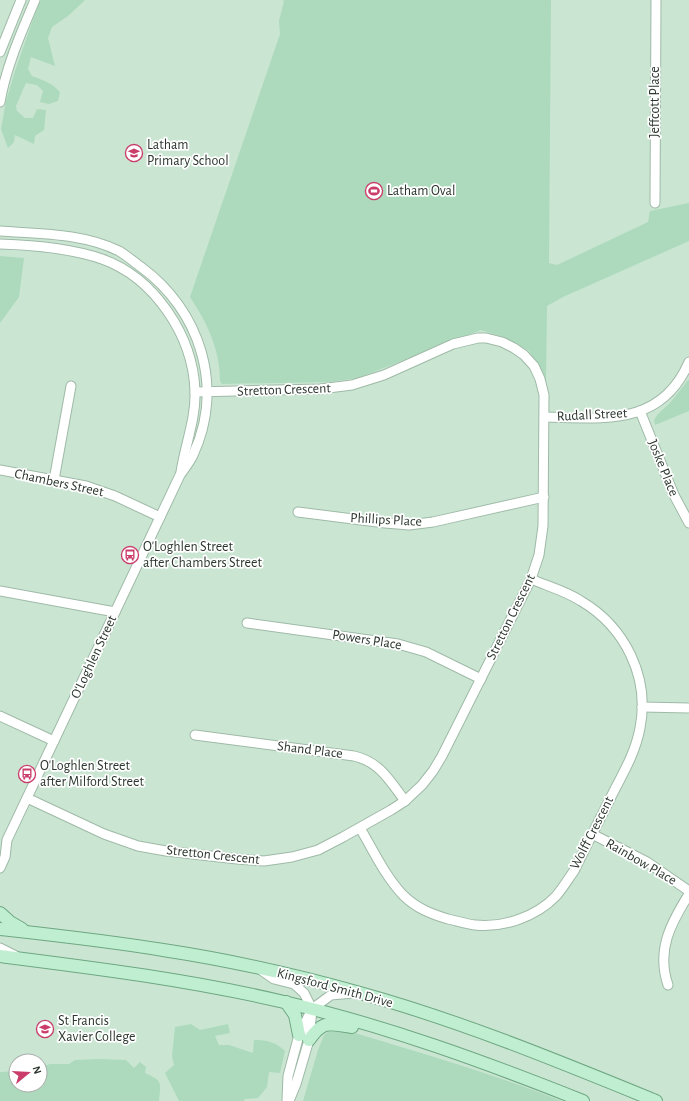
<svg xmlns="http://www.w3.org/2000/svg" width="689" height="1101" font-family="'Alegreya Sans',sans-serif">
	<style>
		.green { fill: #addabc }
		.lines { fill: none; stroke-linecap: round; stroke-linejoin: round }
		.minor-casing { stroke: #9fbaa7; stroke-width: 11 }
		.major-casing { stroke: #6fa782; stroke-width: 14 }
		.minor { stroke: #fff; stroke-width: 9 }
		.major { stroke: #bfefd0; stroke-width: 12 }
		.labels { text-anchor: middle; dominant-baseline: central; stroke-width: 3.5; stroke-linejoin: round; paint-order: stroke }
		.street-label { font-size: 14px; fill: #2b362e; stroke: #fff }
		.poi-label { font-size: 14px; fill: #2b362e; stroke: #fff; text-anchor: start }
	</style>
	<rect width="100%" height="100%" fill="#cae6d3"/>
	<g class="green">
		<path d="M41,0H85L68,16L52,27L48,38L55,66L31,57L28,69L32,76C43,80 52,83 60,92L58,101L49,104L40,102L43,91L37,85L26,83L16,106L17,111L25,118H33L37,109L46,110L44,130L35,136L34,144L15,135L14,142L8,148L1,129L6,101L15,71L37,8Z"/>
		<path d="M282,0H551L549,263L557,265L648,222L650,211L689,203V241L563,297L547,306L546,384L540,369L529,351L503,337L481,330L358,378L329,382L222,384L220,381C220,349 207,323 190,297L280,34L279,21L284,1Z"/>
		<polygon points="0,256 24,258 19,297 0,323"/>
		<polygon points="689,379 689,411 655,425 654,420 658,414 670,403"/>
		<path d="M191,1024L200,1030L228,1024L230,1033L215,1036L219,1045H229L253,1053L254,1040C267,1040 276,1042 285,1051L280,1073L269,1072L267,1087L258,1098L245,1099L244,1101H179L165,1073L174,1065L172,1056L175,1027Z"/>
		<path d="M332,1029L345,1030C418,1052 491,1073 562,1101H303L318,1050L324,1035Z"/>
		<path d="M99,1059L126,1060L134,1068L140,1062L146,1067L145,1073C163,1081 161,1082 159,1101H0V1072L16,1071V1085H40V1067L50,1064H69L75,1060Z"/>
	</g>
	<g class="lines">
		<g class="minor-casing">
			<g id="minor">
				<polyline points="0,52 21,0"/>
				<path d="M0,102C6,67 21,33 35,0"/>
				<polyline points="655,203 656,0"/>
				<path d="M0,231C39,234 83,233 119,251C126,255 134,262 141,267C200,310 225,387 193,455C190,462 184,469 180,475L7,840L5,857L0,868"/>
				<path d="M0,244C34,245 70,248 102,259C155,278 193,336 195,391C196,419 185,445 181,472"/>
				<polyline points="640,411 674,495 689,523"/>
				<path d="M545,417C604,418 661,427 689,362"/>
				<polyline points="0,470 86,486 115,496 160,517"/>
				<polyline points="54,480 71,386"/>
				<polyline points="298,512 385,523 409,525 433,522 544,497"/>
				<polyline points="0,591 115,612"/>
				<polyline points="247,623 398,644 426,652 481,679"/>
				<polyline points="642,707 689,708"/>
				<polyline points="0,716 54,741"/>
				<path d="M195,735L354,756C380,762 390,781 405,801"/>
				<polyline points="27,798 104,834 138,846 166,851 237,859 264,861 292,857 318,850 343,837 391,810 405,801 422,785 433,771 442,756 531,579 539,555 543,526 544,395 540,379 534,366 524,355 514,348 502,342 486,338 478,338 453,344 384,375 352,385 320,389 195,392"/>
				<path d="M360,828C373,850 385,876 403,895C416,908 431,914 448,919C457,921 466,924 475,925C503,928 536,917 556,896C563,888 568,879 574,871C587,844 601,817 615,789C625,770 636,750 640,728C650,677 625,627 581,601C566,591 547,586 531,579"/>
				<polyline points="592,834 647,862 689,891"/>
				<polyline points="0,948 16,956"/>
				<polyline points="261,970 274,979 294,984 304,993 312,1009 309,1040 296,1084 289,1101"/>
				<path d="M668,985C656,950 671,923 689,894"/>
				<polyline points="287,1100 288,1076 299,1035 312,1009 331,995 353,993"/>
			</g>
		</g>
		<g class="major-casing">
			<g id="major">
				<polyline points="0,913 10,922 22,929"/>
				<path d="M0,929C54,935 109,941 163,950C229,960 296,975 360,993C461,1021 558,1061 656,1101"/>
				<path d="M0,956C95,968 191,980 284,1002C387,1026 485,1062 583,1101"/>
				<polyline points="286,1002 295,1015 299,1035"/>
				<path d="M309,1040C324,1019 329,1024 352,1027"/>
			</g>
		</g>
		<use href="#minor" class="minor"/>
		<use href="#major" class="major"/>
	</g>
	<defs>
		<g id="school-ring" transform="scale(0.9)"><circle r="9.5" fill="#fff" stroke="#ca3d6b" stroke-width="1.5"/><path d="M0-5L7-2L0 1L-7-2ZM-4 1L0 2.5L4 1V4Q0 6-4 4Z" fill="#ca3d6b"/></g>
		<g id="stadium-ring" transform="scale(0.9)"><circle r="9.5" fill="#fff" stroke="#ca3d6b" stroke-width="1.5"/><path d="M0-5a6.5 5 0 1 0 0 10a6.5 5 0 1 0 0-10ZM-3.5-1.8h7v3.6h-7Z" fill="#ca3d6b"/></g>
		<g id="bus-ring" transform="scale(0.9)"><circle r="9.5" fill="#fff" stroke="#ca3d6b" stroke-width="1.5"/><path d="M-5-6H5V4H4V6H2V4H-2V6H-4V4H-5ZM-3.5-4V0h7V-4ZM-3.5 1.2v1.5H-2V1.2ZM2 1.2v1.5H3.5V1.2Z" fill="#ca3d6b"/></g>
	</defs>
	<g fill-rule="evenodd">
		<use href="#school-ring" x="134" y="153"/>
		<use href="#stadium-ring" x="374" y="191"/>
		<use href="#bus-ring" x="130" y="555"/>
		<use href="#bus-ring" x="27" y="774"/>
		<use href="#school-ring" x="45" y="1029"/>
	</g>
	<g class="labels">
		<g class="street-label">
			<text transform="translate(655 102) rotate(-90)">Jeffcott Place</text>
			<text transform="translate(284 390) rotate(-2)">Stretton Crescent</text>
			<text transform="translate(592 415) rotate(-3)">Rudall Street</text>
			<text transform="translate(663 468) rotate(68)">Joske Place</text>
			<text transform="translate(59 483) rotate(12)">Chambers Street</text>
			<text transform="translate(386 520) rotate(3)">Phillips Place</text>
			<text transform="translate(511 617) rotate(-64)">Stretton Crescent</text>
			<text transform="translate(367 640) rotate(9)">Powers Place</text>
			<text transform="translate(94 657) rotate(-65)">O'Loghlen Street</text>
			<text transform="translate(310 750) rotate(7)">Shand Place</text>
			<text transform="translate(592 833) rotate(-63)">Wolff Crescent</text>
			<text transform="translate(213 855) rotate(6)">Stretton Crescent</text>
			<text transform="translate(641 862) rotate(30)">Rainbow Place</text>
			<text transform="translate(335 988) rotate(15)">Kingsford Smith Drive</text>
		</g>
		<g class="poi-label">
			<text x="147" y="145">Latham<tspan x="147" dy="16">Primary School</tspan></text>
			<text x="387" y="191">Latham Oval</text>
			<text x="143" y="547">O'Loghlen Street<tspan x="143" dy="16">after Chambers Street</tspan></text>
			<text x="40" y="766">O'Loghlen Street<tspan x="40" dy="16">after Milford Street</tspan></text>
			<text x="58" y="1021">St Francis<tspan x="58" dy="16">Xavier College</tspan></text>
		</g>
	</g>
	<g transform="translate(28 1073) rotate(72)"><circle r="19" fill="#ffffff" stroke="#aaafab"/>
	<path d="M0-3L7 15L0 10L-7 15Z" fill="#ca3d6b"/>
	<text y="-6" font-size="11" font-weight="bold" text-anchor="middle" fill="#2b362e">N</text>
	</g>
</svg>
